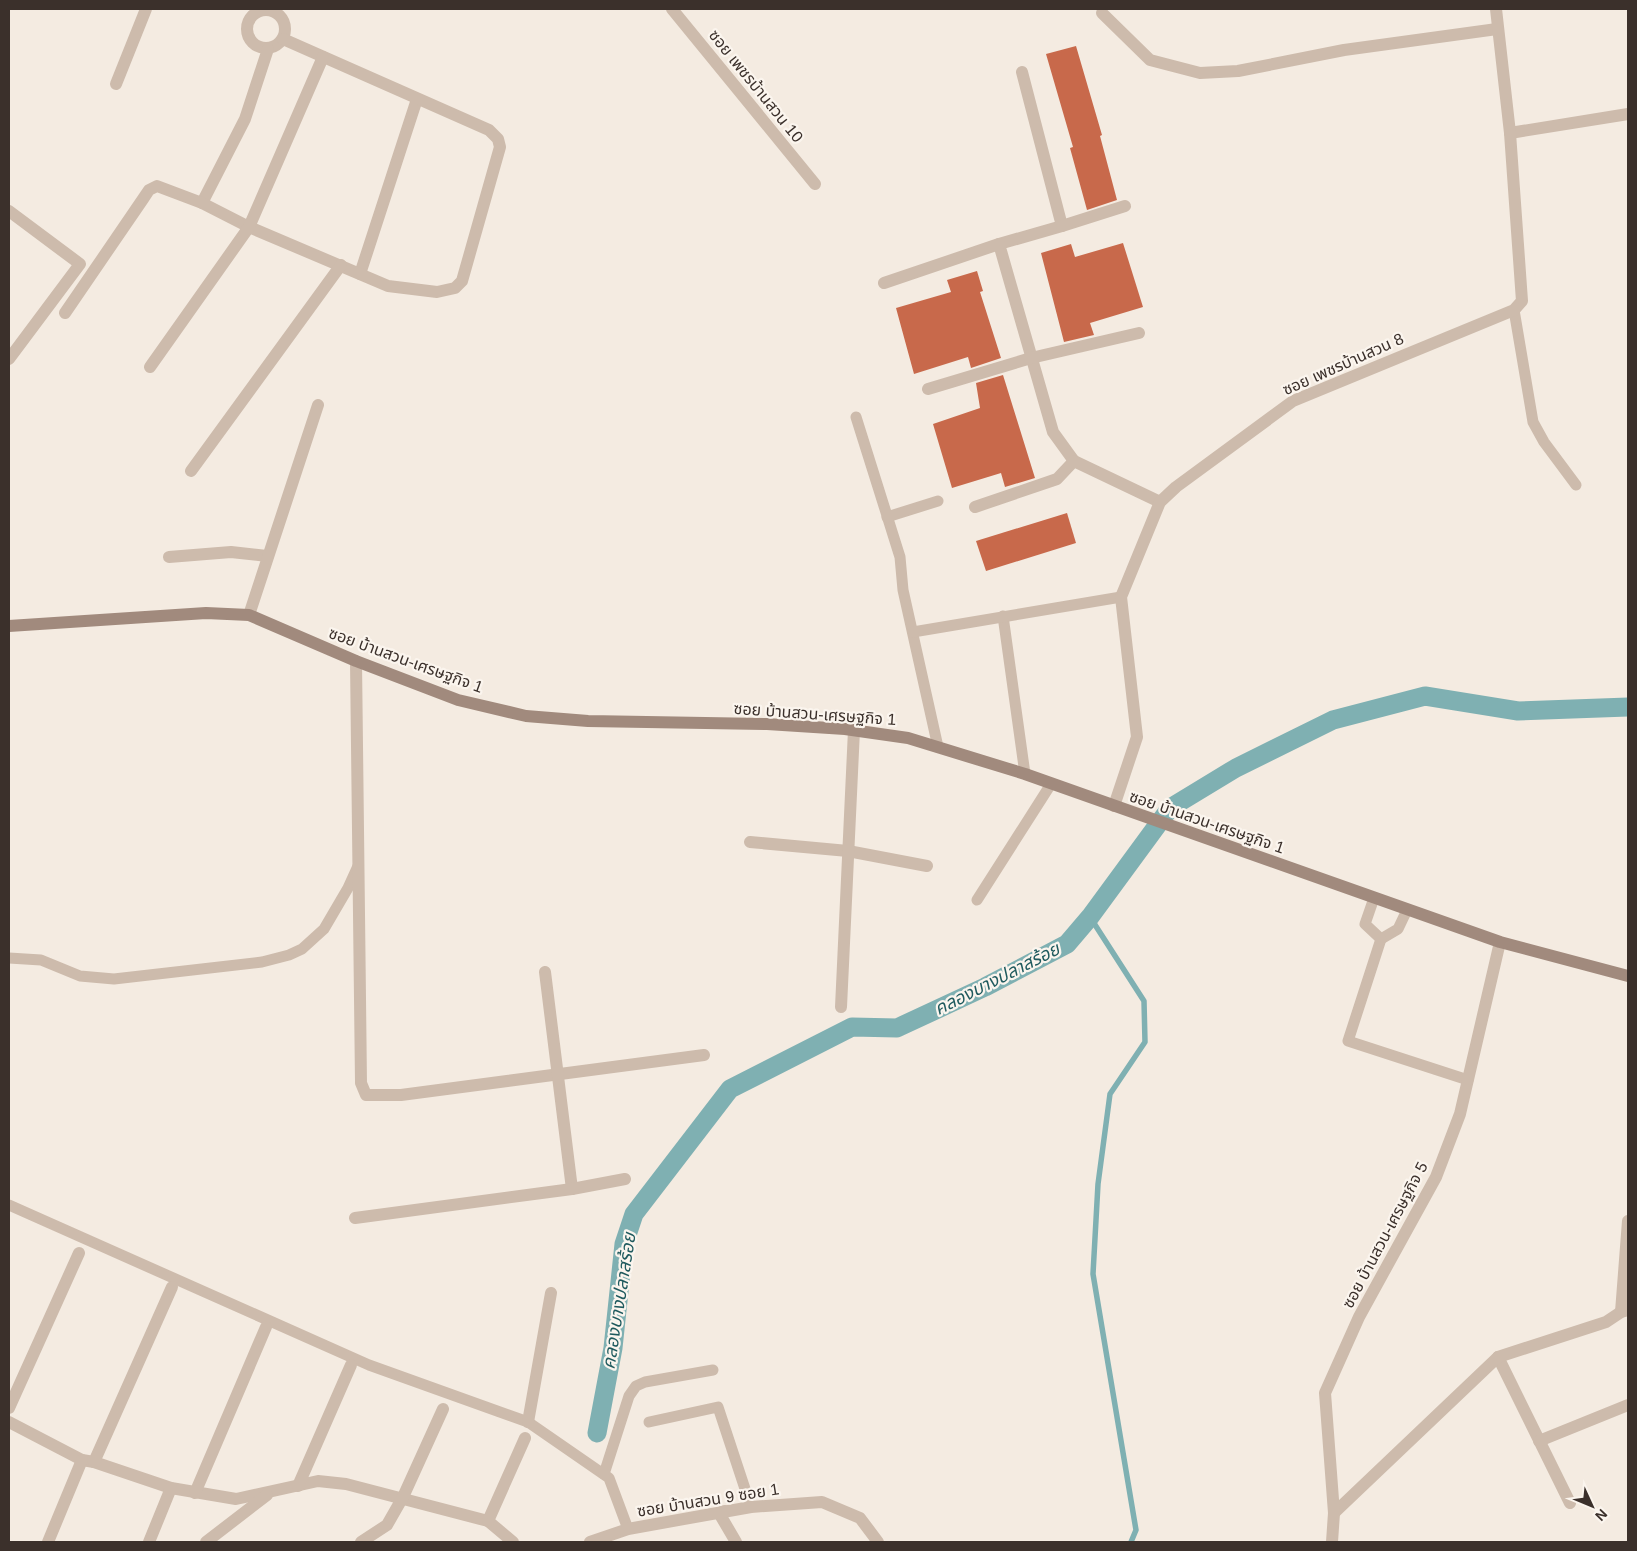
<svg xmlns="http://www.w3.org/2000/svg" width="1637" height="1551" font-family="Arial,'Noto Sans Thai',sans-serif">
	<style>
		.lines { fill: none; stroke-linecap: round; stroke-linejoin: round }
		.stream { stroke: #7fb0b2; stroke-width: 5.5 }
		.canal { stroke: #7fb0b2; stroke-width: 19 }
		.building { fill: #c8694b }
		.lane { stroke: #cdbbac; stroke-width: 11 }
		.street { stroke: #cdbbac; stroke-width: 12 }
		.secondary { stroke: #a18a7d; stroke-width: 12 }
		.labels { text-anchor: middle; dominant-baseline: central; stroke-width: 4.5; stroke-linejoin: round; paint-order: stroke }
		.street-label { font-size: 16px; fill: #3b302b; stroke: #fbf5ee }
		.water-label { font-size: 18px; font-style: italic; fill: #1f5a5e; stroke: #fbf5ee }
	</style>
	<rect width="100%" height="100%" fill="#f4ebe1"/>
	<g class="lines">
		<polyline class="stream" points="1090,917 1144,1001 1145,1042 1110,1094 1098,1184 1093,1274 1136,1530 1131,1542"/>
		<polyline class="canal" points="597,1433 613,1348 624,1244 634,1214 730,1089 852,1027 897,1028 985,987 1067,944 1090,917 1170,808 1236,768 1333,720 1425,696 1518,711 1628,707"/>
	</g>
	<g class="building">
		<polygon points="1076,46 1102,135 1100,136 1117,200 1087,210 1070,148 1073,147 1046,54"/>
		<polygon points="1123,243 1143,307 1090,323 1094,335 1064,342 1041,253 1071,244 1075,257"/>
		<polygon points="977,271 983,291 980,292 1001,358 971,368 968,357 914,374 896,308 951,292 947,280"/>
		<polygon points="1003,375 1035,478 1005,487 1001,473 952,488 933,424 980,408 976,383"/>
		<polygon points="1067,513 1076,543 986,571 976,541"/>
	</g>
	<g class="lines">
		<g class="lane">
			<polyline points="1514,310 1533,422 1544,442 1576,485"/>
			<polyline points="856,417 900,557 903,590 938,747"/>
			<polyline points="887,517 938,501"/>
			<polyline points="1003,616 1025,774"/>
			<polyline points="913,632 1121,597"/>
			<polyline points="1374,898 1365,924 1381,939 1398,929 1407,910"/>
			<polyline points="977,900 1051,784"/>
			<polyline points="1381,939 1348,1041 1468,1080"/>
			<polyline points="9,958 41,960 80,976 114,979 262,962 289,955 302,949 324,929 348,888 358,866"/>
			<polyline points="9,1205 369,1365 528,1422 609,1478 628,1529"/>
			<polyline points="649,1422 718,1407 751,1507"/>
			<polyline points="604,1474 629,1396 636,1386 645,1382 713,1370"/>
		</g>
		<g class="street">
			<polyline points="672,9 815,184"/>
			<circle cx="266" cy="29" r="19"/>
			<polyline points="1102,13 1150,60 1200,73 1238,71 1344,50 1497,29"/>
			<polyline points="1022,72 1062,226 999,244 1053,432 1074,461"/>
			<polyline points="116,84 146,9"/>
			<polyline points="1510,133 1628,114"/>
			<polyline points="202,203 245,119 268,49"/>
			<polyline points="9,211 80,264 9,359"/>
			<polyline points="1062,226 1125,206"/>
			<polyline points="360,274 417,99"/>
			<polyline points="884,283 999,244"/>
			<polyline points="65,313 143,199 149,190 157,186 202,203 249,227 388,286 437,292 455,288 462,281 500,147 498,139 489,130 283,39"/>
			<polyline points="150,367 249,227 323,57"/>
			<polyline points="928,389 1031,358 1139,333"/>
			<polyline points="191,471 341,265"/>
			<polyline points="975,507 1057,479 1074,461 1160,502"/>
			<polyline points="169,557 231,552 267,556"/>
			<polyline points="249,615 318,405"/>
			<polyline points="356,661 361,1083 366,1095 401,1095 704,1055"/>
			<polyline points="1114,806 1137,737 1121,597 1160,502 1176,487 1293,401 1514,310 1522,301 1510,133 1496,9"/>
			<polyline points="750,842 848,851 927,866"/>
			<polyline points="545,972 572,1189"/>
			<polyline points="841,1007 854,730"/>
			<polyline points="355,1218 572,1189 625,1179"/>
			<polyline points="1621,1312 1628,1221"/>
			<polyline points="1498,1357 1570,1503"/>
			<polyline points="9,1408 79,1253"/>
			<polyline points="9,1422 82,1460 94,1462 171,1488 236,1499 318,1481 346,1484 488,1521 513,1542"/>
			<polyline points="528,1422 551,1293"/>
			<polyline points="1539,1441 1628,1405"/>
			<polyline points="94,1462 172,1287"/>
			<polyline points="298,1486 351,1365"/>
			<polyline points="195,1493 266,1327"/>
			<polyline points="725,1511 719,1513 736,1542"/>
			<polyline points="1334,1513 1498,1357 1606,1322 1621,1312 1628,1310"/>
			<polyline points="488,1521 525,1438"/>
			<polyline points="48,1542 82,1460"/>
			<polyline points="149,1542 171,1488"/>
			<polyline points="206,1542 267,1495"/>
			<polyline points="361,1542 387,1525 403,1497 443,1409"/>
			<polyline points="590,1542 628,1529 751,1507 822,1502 860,1518 878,1542"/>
			<polyline points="1332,1542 1334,1513 1325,1393 1359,1317 1436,1177 1460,1114 1500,942"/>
		</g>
		<polyline class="secondary" points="9,626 206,613 249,615 356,661 458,700 526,716 588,721 767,724 845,729 908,738 1025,774 1500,942 1628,976"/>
	</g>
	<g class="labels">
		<g class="street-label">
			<text transform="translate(756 86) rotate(51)">ซอย เพชรบ้านสวน 10</text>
			<text transform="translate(1343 364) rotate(-24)">ซอย เพชรบ้านสวน 8</text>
			<text transform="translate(406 660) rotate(20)">ซอย บ้านสวน-เศรษฐกิจ 1</text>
			<text transform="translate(815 714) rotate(4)">ซอย บ้านสวน-เศรษฐกิจ 1</text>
			<text transform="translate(1207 822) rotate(19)">ซอย บ้านสวน-เศรษฐกิจ 1</text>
			<text transform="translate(1385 1235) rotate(-62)">ซอย บ้านสวน-เศรษฐกิจ 5</text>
			<text transform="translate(708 1500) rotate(-9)">ซอย บ้านสวน 9 ซอย 1</text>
		</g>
		<g class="water-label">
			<text transform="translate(997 979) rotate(-27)">คลองบางปลาสร้อย</text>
			<text transform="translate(619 1301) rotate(-81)">คลองบางปลาสร้อย</text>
		</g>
	</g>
	<rect width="1637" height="1551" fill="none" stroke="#3b302b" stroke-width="20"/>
	<g transform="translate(1592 1506) rotate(134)" stroke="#fbf5ee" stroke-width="4" paint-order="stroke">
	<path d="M0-4L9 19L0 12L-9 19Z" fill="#3b302b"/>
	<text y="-8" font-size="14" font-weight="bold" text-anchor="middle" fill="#3b302b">N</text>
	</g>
</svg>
